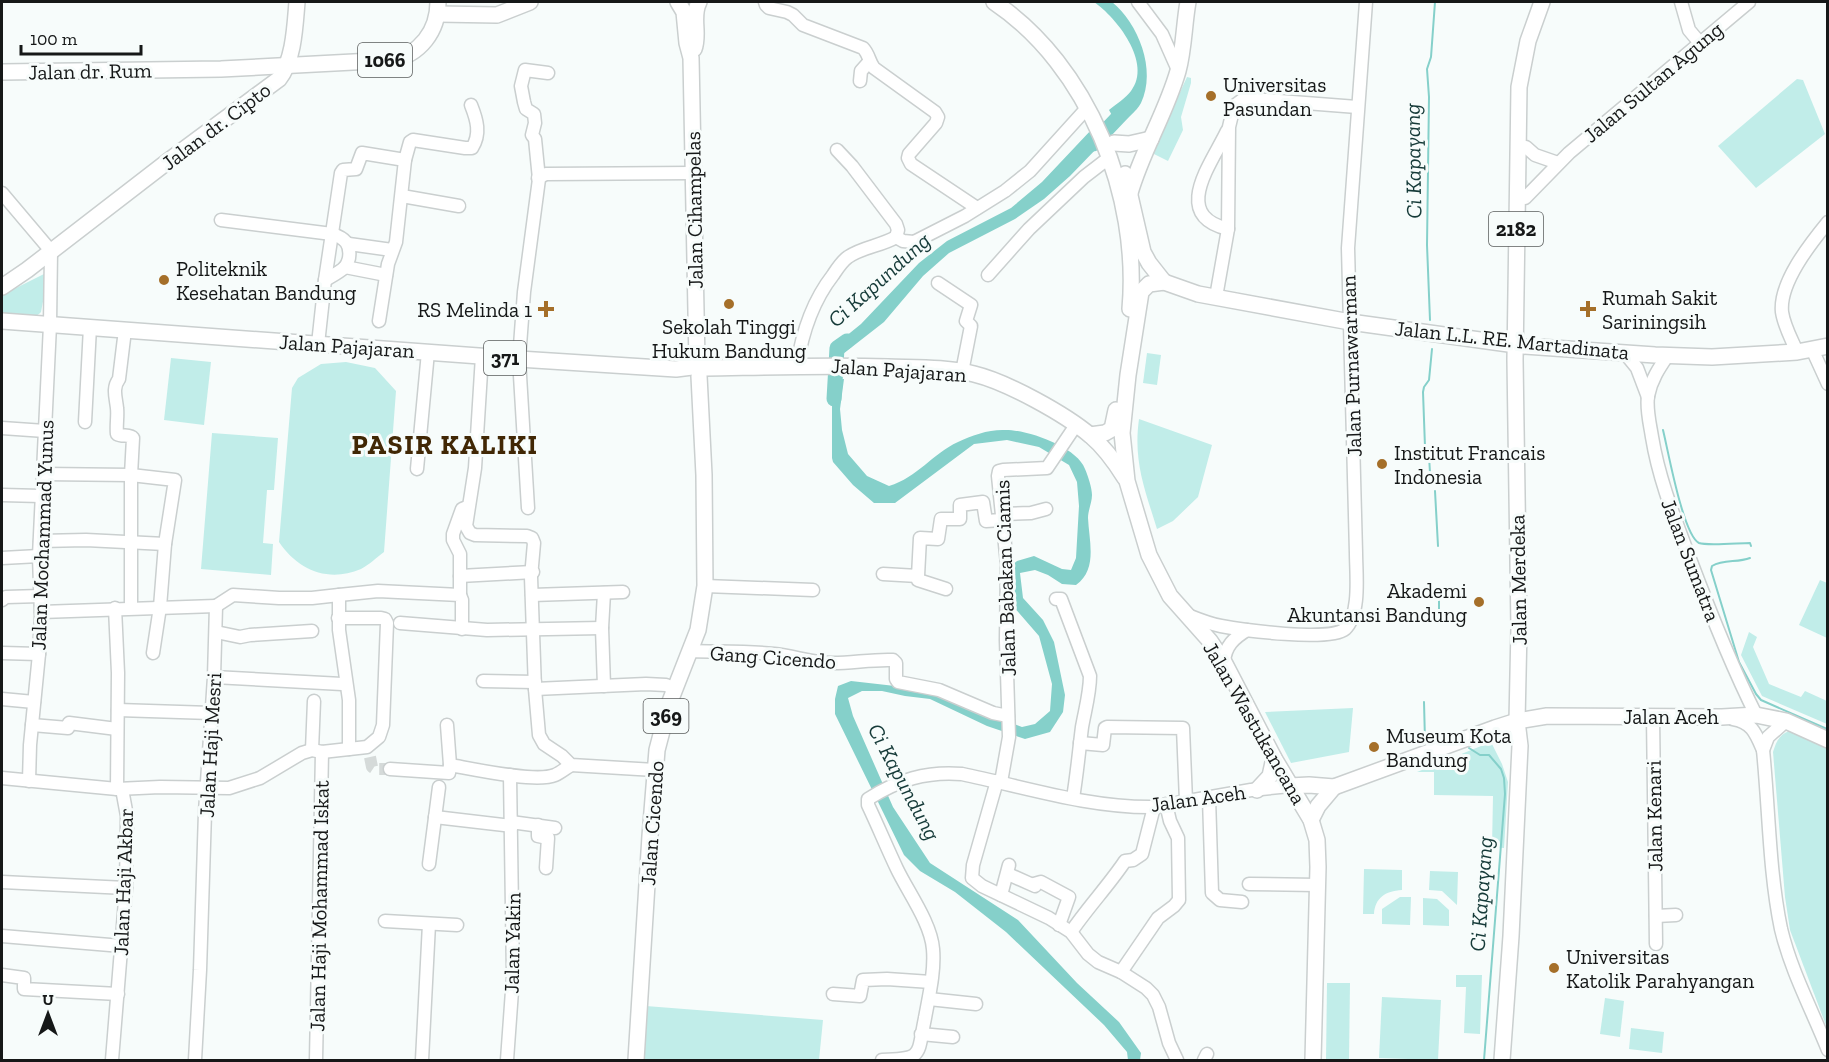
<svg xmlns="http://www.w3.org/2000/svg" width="1829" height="1062" font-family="'Zilla Slab',serif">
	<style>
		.green { fill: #c1ede9 }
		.water { fill: #85d0ca }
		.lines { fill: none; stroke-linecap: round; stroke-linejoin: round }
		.stream { stroke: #85d0ca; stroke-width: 2 }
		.river { stroke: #85d0ca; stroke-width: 15 }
		.minor-tunnel { stroke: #d5dad9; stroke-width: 12; stroke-dasharray: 12 6; stroke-linecap: butt }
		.minor-casing { stroke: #cacfcf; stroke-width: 15 }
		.major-casing { stroke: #cacfcf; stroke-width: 18 }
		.minor { stroke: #fff; stroke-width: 12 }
		.major { stroke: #fff; stroke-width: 15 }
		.poi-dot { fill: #a56f29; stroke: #f7fcfb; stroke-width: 2 }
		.labels { text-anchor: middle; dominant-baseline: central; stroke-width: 6; stroke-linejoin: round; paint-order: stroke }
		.shield { fill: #f7fcfb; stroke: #5a5c5c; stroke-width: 1.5 }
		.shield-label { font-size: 20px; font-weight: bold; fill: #161818 }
		.street-label { font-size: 21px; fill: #161818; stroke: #f7fcfb }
		.poi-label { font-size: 21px; fill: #161818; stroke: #f7fcfb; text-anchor: start }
		.water-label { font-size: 22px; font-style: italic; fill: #153a38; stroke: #f7fcfb }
		.district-label { font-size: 27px; font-weight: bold; letter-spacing: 1.5px; fill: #412705; stroke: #f7fcfb }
	</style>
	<rect width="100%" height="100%" fill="#f7fcfb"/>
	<g class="green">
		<polygon points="1187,77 1191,78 1191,83 1181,117 1183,130 1168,161 1152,153"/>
		<polygon points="1797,79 1803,80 1825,134 1756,188 1718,146"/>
		<path d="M44,274L48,275L41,312C32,322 14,317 2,316V295Z"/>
		<polygon points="1147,353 1161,355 1157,385 1143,383"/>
		<polygon points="171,358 211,362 204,425 164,420"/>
		<path d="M346,362L375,368L396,391L384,552C377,557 369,565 361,569C328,583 298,570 279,542L292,388L298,378L321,364Z"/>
		<path d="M1139,419L1212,445L1198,497L1173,521L1157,529C1145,490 1133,461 1139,419Z"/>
		<polygon points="212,433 278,438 274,490 267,490 263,543 273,544 271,575 201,569"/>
		<polygon points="1820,580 1827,583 1827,638 1799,625"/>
		<polygon points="1749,632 1757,637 1753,647 1769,684 1801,697 1805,691 1827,701 1827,724 1762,696 1741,655"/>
		<polygon points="1353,708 1349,752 1291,763 1265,712"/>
		<path d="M1789,731L1827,748V1028L1790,930L1785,897L1773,752C1776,742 1779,735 1789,731Z"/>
		<polygon points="1491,742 1502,764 1508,782 1504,848 1492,847 1493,796 1434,795 1434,772 1417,772"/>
		<path d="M1364,869L1402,870V890C1385,891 1375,898 1374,914H1363Z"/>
		<polygon points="1430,871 1458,872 1457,905 1442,891 1429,890"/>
		<polygon points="1400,897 1411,897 1410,925 1382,924 1382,909"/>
		<polygon points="1423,898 1437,899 1449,910 1449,926 1423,925"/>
		<polygon points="1456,975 1482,975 1480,1034 1464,1033 1466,987 1456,987"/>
		<polygon points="1327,983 1350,983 1349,1060 1326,1060"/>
		<polygon points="1382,997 1441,1000 1438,1060 1379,1058"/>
		<polygon points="1605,998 1624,1001 1620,1037 1600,1034"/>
		<polygon points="646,1006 823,1020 819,1060 642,1060"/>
		<polygon points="1631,1028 1664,1032 1662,1053 1629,1049"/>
	</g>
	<g class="water">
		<path d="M1094,2H1112C1138,23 1157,70 1141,103C1137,111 1125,120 1118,126L1109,110C1116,104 1126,98 1131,91C1153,63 1116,17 1094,2Z"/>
		<polygon points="1092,129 1099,146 1070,176 1044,199 1015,219 949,253 923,276 884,322 843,354 831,355 840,341 861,324 919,263 947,241 1011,208 1042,182"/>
		<path d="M844,379L840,409L842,430L848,454L867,476L889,486C918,477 932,454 958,442C972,435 990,429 1006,430C1028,430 1077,447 1085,469C1088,476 1092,488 1092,495C1092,503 1088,510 1088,518C1089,541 1098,569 1076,585L1062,584L1048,575L1035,570L1020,573L1023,598L1043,620L1054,642L1065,695L1063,712L1050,732L1025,739L987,726L930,699L905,696L882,691H862L848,698L853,716L893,807L930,863L1018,920L1077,983L1119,1022L1141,1053L1140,1060H1128L1127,1052L1104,1025L1006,932L955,892L920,871L904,855L835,714V699L838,686L851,681L939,691L988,714L1022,727L1035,724L1050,711L1052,684L1039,636L1012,605L1010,567L1017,561L1034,556L1062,569L1071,570L1076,558L1079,506L1077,482L1069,465L1039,447L1007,440L974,444L895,503H874L853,485L833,462L832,458V380Z"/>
	</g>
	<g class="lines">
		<g class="stream">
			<polyline points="1430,320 1427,245 1429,97 1427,69 1431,57 1435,2"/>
			<path d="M1663,430C1668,450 1683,535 1699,543C1707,546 1739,543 1750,543L1751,546"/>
			<polyline points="1430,473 1429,456 1425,447 1423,392 1424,387 1429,380 1432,349"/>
			<polyline points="1435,491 1438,546"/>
			<path d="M1750,558C1737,563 1724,559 1712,566L1711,570L1739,662L1756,694L1761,700L1827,729"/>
			<polyline points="1439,613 1439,588"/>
			<polyline points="1424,702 1425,741"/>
			<polyline points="1469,748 1480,755 1489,755 1501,769 1504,778 1505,794 1484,1060"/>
		</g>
		<g class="river">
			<polyline points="1093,144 1128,107"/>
			<polyline points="834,399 837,348 847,341"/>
		</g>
		<polyline class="minor-tunnel" points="370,757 372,767 375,769 390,769"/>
		<g class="minor-casing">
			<g id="minor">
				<path d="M765,2L766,5L769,8L787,12L793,15L803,25L863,48C869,54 869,62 874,68L935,112L938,117L936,123L909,154L908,158L911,164L977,208"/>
				<polyline points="1138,2 1162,34 1178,70"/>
				<polyline points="1681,2 1689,30 1700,43"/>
				<polyline points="860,81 861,71 869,62"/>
				<path d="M1227,131C1212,163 1170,215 1228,229"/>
				<polyline points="1526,147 1535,155 1558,163"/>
				<path d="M405,160L410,142L413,140L465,148H472C481,134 477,120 471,105"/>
				<polyline points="538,178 546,174 693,173"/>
				<polyline points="2,193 51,251 50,325 39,556 41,616 39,654 30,745 29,781"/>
				<polyline points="402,196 459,206"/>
				<polyline points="1525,198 1569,153 1749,2"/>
				<path d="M221,220L332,234C345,238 351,244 349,258C348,262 348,263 345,267C340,272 332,276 325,280"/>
				<polyline points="896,237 903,241 914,242 965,216 1005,191 1030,171 1087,108"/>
				<polyline points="349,244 392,250"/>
				<polyline points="345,267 386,275"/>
				<polyline points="988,275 1029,229 1084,177 1110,157"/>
				<polyline points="938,283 971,305 966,321 971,326 962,372"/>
				<polyline points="1216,297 1228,229 1229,127 1234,106 1242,100 1254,99 1357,107"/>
				<path d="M125,330L119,379C112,388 116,398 117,408C118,416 116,425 117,434C122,437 130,434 133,438L131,475V608"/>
				<polyline points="318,344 325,280 341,173 343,170 356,169 362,153 405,160 396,242 388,264 379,321"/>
				<polyline points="1812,349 1828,384"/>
				<polyline points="1624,352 1637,368 1648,397"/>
				<path d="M1797,352C1792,340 1784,326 1782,312C1779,283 1810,244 1828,222"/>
				<path d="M1668,355C1659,368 1651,380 1648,396C1646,409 1650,424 1652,437C1659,480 1675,519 1690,559C1710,612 1731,665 1756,715"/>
				<polyline points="482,356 475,468 466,526 470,533 475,535 527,536 532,538 534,543 531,577 535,689 539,735 544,744 562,756 571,765 655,770"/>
				<path d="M797,366C802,333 812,302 833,275C837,269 842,261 848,257C862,247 881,246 896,237L898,230L896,224L852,166L837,150"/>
				<polyline points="85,422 90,327"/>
				<polyline points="2,428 45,431"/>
				<polyline points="417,469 428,352"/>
				<polyline points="43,474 131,475 175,480 165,544 160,607 153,653"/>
				<polyline points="2,495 41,496"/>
				<polyline points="528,508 519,359 524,292 539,179 535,139 532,135 535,123 534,114 526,109 524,102 521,86 525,70 548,73"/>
				<polyline points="1002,514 1031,513 1046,509"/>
				<polyline points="40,541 86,540 165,544"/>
				<polyline points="2,558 39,556"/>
				<polyline points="883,574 918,576 920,538 938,539 941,519 960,519 960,505 983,502 986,521 1002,520"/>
				<polyline points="460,576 533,572"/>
				<polyline points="918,576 918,580 946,589"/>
				<polyline points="705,586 813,590"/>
				<polyline points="339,595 378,591 460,595 462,600 462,629"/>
				<polyline points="460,595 460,554 453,540 453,534 462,509 467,507"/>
				<polyline points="532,595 623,592"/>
				<path d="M1056,599H1061L1090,676C1090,693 1085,710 1082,727C1079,751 1077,774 1073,798"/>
				<polyline points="2,600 6,597 41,596"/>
				<polyline points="216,606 233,595 279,598 312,598 339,595 339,630 349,700 349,749"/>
				<polyline points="115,608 118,673 117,789"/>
				<polyline points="41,612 216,606"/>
				<path d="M1190,616C1200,620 1210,624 1221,626C1242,630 1330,642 1345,629C1361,614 1356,573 1356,553L1348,248L1366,2"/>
				<polyline points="400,623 487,630 602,628"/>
				<polyline points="216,632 240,637 250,635 312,631"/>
				<path d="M690,651C718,652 746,651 774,654C794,656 813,663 833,663C853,663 873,659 893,660L896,663V679L898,682L939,690L993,713L1008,716"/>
				<polyline points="2,653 39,654"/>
				<path d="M1224,662C1225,646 1234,638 1247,630"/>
				<polyline points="214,677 342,684"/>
				<polyline points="483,681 535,682"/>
				<polyline points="604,686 602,628 604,593"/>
				<polyline points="535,689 646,684 666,685 675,689"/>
				<polyline points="2,699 34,702"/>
				<polyline points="118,710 211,713"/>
				<polyline points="1653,716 1656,944"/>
				<path d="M1733,719C1752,722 1756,734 1763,750C1769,809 1769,871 1781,929C1791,971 1812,1010 1828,1050"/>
				<polyline points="32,725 68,728 69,723 117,729"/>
				<polyline points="447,725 450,765"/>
				<polyline points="1080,743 1103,745 1105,728 1107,727 1183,728 1186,801"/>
				<polyline points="312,750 314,701"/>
				<polyline points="1763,750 1768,737 1786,721"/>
				<path d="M390,769L449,773L450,765C473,769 536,783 555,775C560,773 566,768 571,765"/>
				<polyline points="2,778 117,789 160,787 229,788 260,778 302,753 312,750 322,752 367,747 379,737 383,725 387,623 385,619 381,618 338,618"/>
				<polyline points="997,781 973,865 972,878 982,886 1049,918 1071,932 1088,954 1098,962 1121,972 1146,988 1153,995 1159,1007 1169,1043 1177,1060"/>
				<polyline points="1001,782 1009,737 1006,640 1007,564 998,476 999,471 1003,470 1047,468 1076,425"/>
				<polyline points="1209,798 1212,893 1220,900 1242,902"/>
				<polyline points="435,817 512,826"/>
				<polyline points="511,822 555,828"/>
				<polyline points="538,825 538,836 548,838 546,868"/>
				<polyline points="429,864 439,787"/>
				<polyline points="1008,874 1035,886"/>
				<polyline points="2,882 126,888"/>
				<polyline points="1034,884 1041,882 1069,897 1059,925"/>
				<polyline points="1249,884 1317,885"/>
				<polyline points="1001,895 1009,865"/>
				<polyline points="1656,916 1676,915"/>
				<polyline points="385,921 457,925"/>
				<path d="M1071,932C1088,907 1109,885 1125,861L1133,860L1142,854L1154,807"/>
				<polyline points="2,936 122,946"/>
				<polyline points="1121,972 1158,918 1174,906 1179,900 1178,838 1170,821 1166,804"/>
				<polyline points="2,975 24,978 24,989 118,994"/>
				<polyline points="833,994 860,996 863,980 887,979 931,982"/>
				<polyline points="929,999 976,1004"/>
				<polyline points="921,1034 953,1037"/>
				<polyline points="112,1060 126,888 127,816 122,789"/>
				<polyline points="195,1060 200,970 205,812 214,677 216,606"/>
				<polyline points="316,1060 322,752"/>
				<polyline points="422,1060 429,924"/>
				<polyline points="507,1060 513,977 510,775"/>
				<path d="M882,1060C924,1059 917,1056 925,1018C929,996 935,971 933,949C931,923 908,892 897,869C887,848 878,826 868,805V799C898,780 926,771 962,774C1025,787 1089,808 1154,807L1251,790L1290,786"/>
				<polyline points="1204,1060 1207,1054"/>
			</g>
		</g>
		<g class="major-casing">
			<g id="major">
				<polyline points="678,2 684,12 687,43 691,58 697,362"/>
				<path d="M994,2C1089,66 1140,196 1130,309"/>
				<polyline points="438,14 497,15 530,2"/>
				<path d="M694,49C700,34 691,16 699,2"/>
				<path d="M2,72L221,69L391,60C420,55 438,31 438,2"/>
				<polyline points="1114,143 1129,144 1151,139"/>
				<polyline points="1125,174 1143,252 1149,263 1164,282"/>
				<path d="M1130,193C1142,151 1166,113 1178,71C1184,49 1184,24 1188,2"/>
				<path d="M2,287L27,270L167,162L279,79C294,60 295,25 297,2"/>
				<polyline points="2,321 519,359 676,369 692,367 697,362"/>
				<path d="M697,362L703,363L706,368C767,367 828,365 888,367C917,368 946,367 974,374C1007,382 1065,414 1091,436C1104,447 1115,462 1125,478"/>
				<polyline points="1090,435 1105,433 1112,429 1116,410"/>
				<polyline points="1290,786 1309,785 1334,787 1495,728 1517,721 1547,716 1722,717 1756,715 1786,721 1828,740"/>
				<polyline points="1257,790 1270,776 1274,758"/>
				<polyline points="1311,820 1318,806 1334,787"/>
				<polyline points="636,1060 650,836 657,750 669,704 698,630 705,586 704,475 699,376"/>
				<polyline points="1313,1060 1318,867 1317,840 1311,820 1274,758 1224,662 1210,641 1170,596 1149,555 1127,481 1122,433 1128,375 1141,292 1149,284 1164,282 1198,294 1350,322 1523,346 1655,355 1712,357 1797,352 1828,346"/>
				<polyline points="1502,1060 1511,936 1520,746 1517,721 1519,628 1515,360 1519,87 1528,41 1542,2"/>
			</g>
		</g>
		<use href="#minor" class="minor"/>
		<use href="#major" class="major"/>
	</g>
	<g class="poi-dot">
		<circle cx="1211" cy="96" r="6"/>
		<circle cx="164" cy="280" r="6"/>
		<circle cx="729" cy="304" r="6"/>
		<path d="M543 300h6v6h6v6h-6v6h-6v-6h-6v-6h6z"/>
		<path d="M1585 300h6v6h6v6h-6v6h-6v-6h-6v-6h6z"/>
		<circle cx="1382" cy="464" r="6"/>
		<circle cx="1479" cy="602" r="6"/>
		<circle cx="1374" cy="747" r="6"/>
		<circle cx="1554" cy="968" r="6"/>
	</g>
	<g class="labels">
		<g class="shield">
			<rect x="358" y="43" width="54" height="34" rx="4.5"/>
			<rect x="1489" y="212" width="54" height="34" rx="4.5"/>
			<rect x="484" y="341" width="42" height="34" rx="4.5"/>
			<rect x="643.5" y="699" width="45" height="34" rx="4.5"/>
		</g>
		<g class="shield-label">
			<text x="385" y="60">1066</text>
			<text x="1516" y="229">2182</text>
			<text x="505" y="358">371</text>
			<text x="666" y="716">369</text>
		</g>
		<g class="street-label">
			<text transform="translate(90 71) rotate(-1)">Jalan dr. Rum</text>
			<text transform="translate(1653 82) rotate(-40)">Jalan Sultan Agung</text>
			<text transform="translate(216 126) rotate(-37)">Jalan dr. Cipto</text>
			<text transform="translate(694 210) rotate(-91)">Jalan Cihampelas</text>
			<text transform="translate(1512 340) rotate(6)">Jalan L.L. RE. Martadinata</text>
			<text transform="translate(347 346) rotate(4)">Jalan Pajajaran</text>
			<text transform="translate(1351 366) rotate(-92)">Jalan Purnawarman</text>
			<text transform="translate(899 370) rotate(4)">Jalan Pajajaran</text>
			<text transform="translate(42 535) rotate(-88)">Jalan Mochammad Yunus</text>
			<text transform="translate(1691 560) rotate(69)">Jalan Sumatra</text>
			<text transform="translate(1005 578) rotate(-92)">Jalan Babakan Ciamis</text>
			<text transform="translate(1518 580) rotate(-91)">Jalan Merdeka</text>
			<text transform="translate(773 657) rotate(4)">Gang Cicendo</text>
			<text x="1671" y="716">Jalan Aceh</text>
			<text transform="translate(1255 723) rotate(60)">Jalan Wastukancana</text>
			<text transform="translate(210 745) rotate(-87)">Jalan Haji Mesri</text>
			<text transform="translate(1198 798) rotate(-8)">Jalan Aceh</text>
			<text transform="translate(1654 816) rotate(-91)">Jalan Kenari</text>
			<text transform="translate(652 823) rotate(-86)">Jalan Cicendo</text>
			<text transform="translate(123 882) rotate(-88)">Jalan Haji Akbar</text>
			<text transform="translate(319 906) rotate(-89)">Jalan Haji Mohammad Iskat</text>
			<text transform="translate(512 943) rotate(-89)">Jalan Yakin</text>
		</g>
		<g class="poi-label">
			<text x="1223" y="84">Universitas<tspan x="1223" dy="24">Pasundan</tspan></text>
			<text x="176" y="268">Politeknik<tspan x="176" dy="24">Kesehatan Bandung</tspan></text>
			<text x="1602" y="297">Rumah Sakit<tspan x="1602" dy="24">Sariningsih</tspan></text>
			<text x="532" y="309" text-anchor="end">RS Melinda 1</text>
			<text x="729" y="326" text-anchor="middle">Sekolah Tinggi<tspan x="729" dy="24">Hukum Bandung</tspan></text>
			<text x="1394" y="452">Institut Francais<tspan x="1394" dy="24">Indonesia</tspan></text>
			<text x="1467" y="590" text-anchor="end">Akademi<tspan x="1467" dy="24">Akuntansi Bandung</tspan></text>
			<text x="1386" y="735">Museum Kota<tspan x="1386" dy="24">Bandung</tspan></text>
			<text x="1566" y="956">Universitas<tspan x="1566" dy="24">Katolik Parahyangan</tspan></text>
		</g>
		<g class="water-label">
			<text transform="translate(1413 161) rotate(-91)">Ci Kapayang</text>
			<text transform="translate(879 280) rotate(-42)">Ci Kapundung</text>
			<text transform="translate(904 782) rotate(62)">Ci Kapundung</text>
			<text transform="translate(1481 894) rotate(-86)">Ci Kapayang</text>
		</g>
		<g class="district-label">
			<text x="445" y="445">PASIR KALIKI</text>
		</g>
	</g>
	<rect width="1829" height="1062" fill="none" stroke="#161818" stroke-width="6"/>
	<g transform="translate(48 1014)" stroke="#f7fcfb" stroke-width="4.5" paint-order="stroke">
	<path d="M0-4.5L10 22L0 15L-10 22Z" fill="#161818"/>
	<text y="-9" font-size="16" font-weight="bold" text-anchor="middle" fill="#161818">U</text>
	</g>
	<path d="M21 45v9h120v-9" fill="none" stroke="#161818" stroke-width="3"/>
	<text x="30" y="45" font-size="18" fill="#161818" stroke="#f7fcfb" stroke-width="4.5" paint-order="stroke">100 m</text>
</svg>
